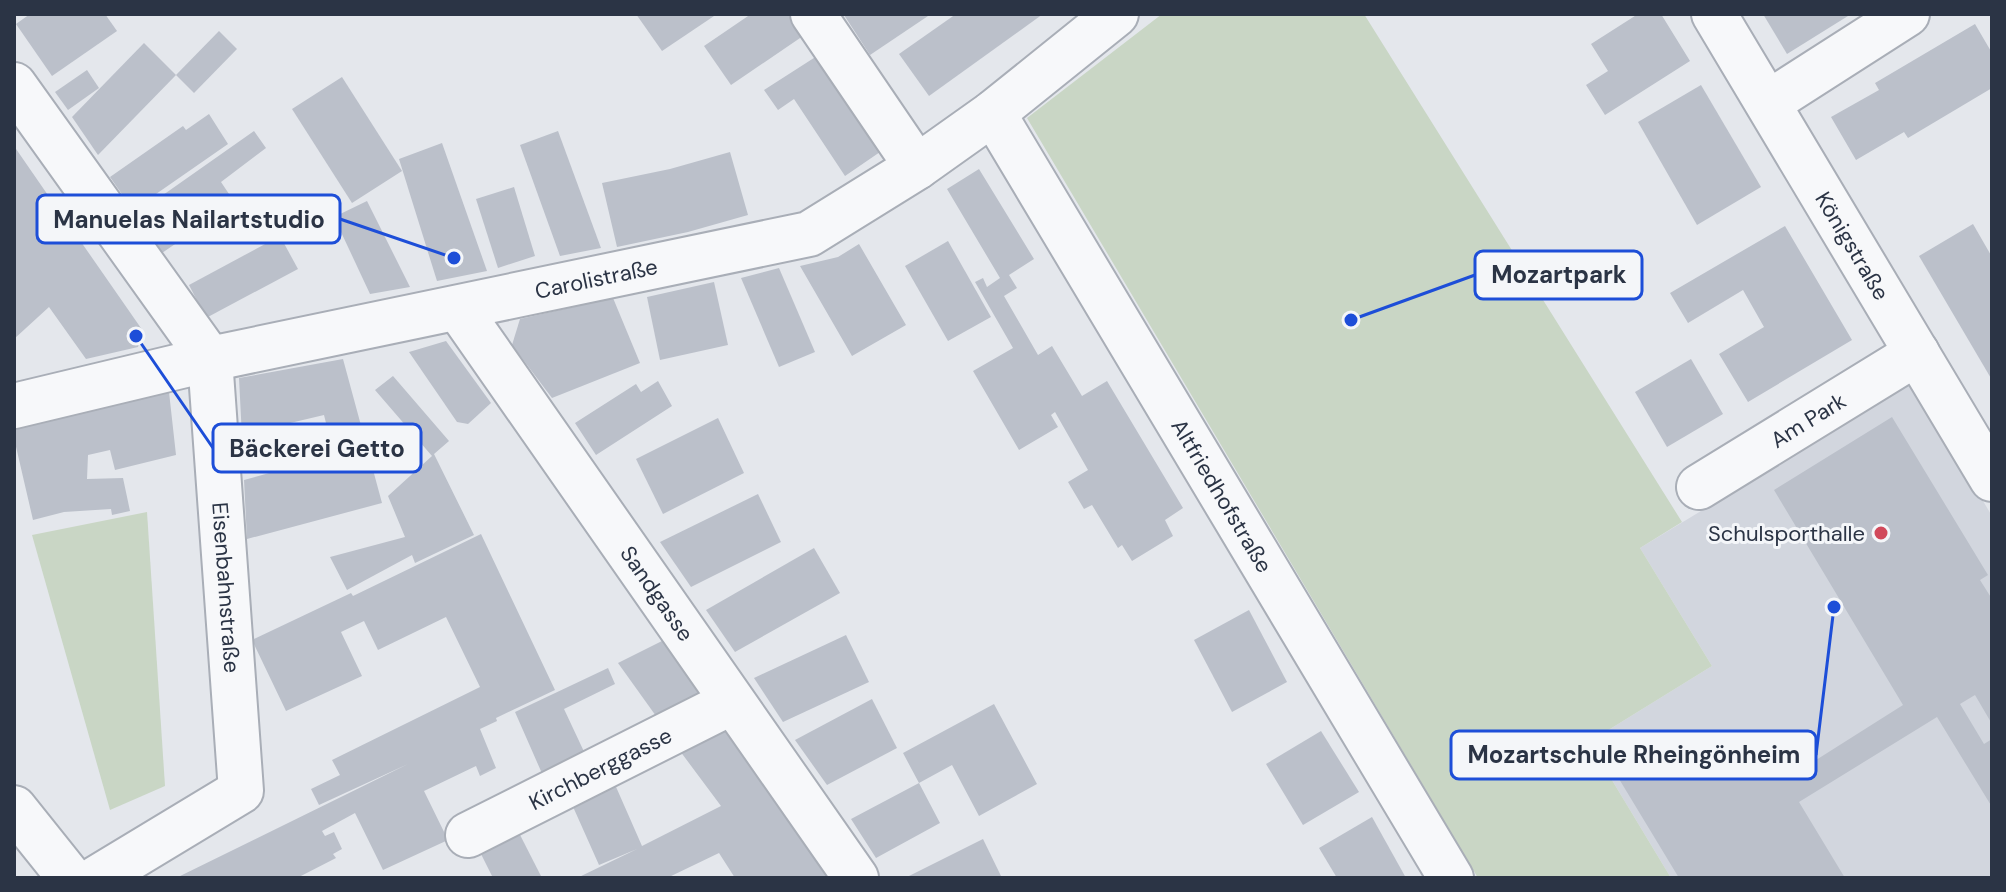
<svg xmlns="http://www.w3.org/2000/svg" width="2006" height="892" font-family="'DM Sans',sans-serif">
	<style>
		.built { fill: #d2d6de }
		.green { fill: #c9d6c5 }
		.building { fill: #bbc0ca }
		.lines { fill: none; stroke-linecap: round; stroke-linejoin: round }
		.minor-casing { stroke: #a9aeb7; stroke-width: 48 }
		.tertiary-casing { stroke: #a9aeb7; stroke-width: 48 }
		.minor { stroke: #f7f8fa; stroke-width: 44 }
		.tertiary { stroke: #f7f8fa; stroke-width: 44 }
		.poi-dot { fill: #d1495b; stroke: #f4f6f9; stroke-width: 3 }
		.labels { text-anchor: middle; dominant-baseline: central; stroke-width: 6; stroke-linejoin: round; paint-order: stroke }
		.street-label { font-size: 22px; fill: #2b3445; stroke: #f4f6f9 }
		.poi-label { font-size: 22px; fill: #2b3445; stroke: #f4f6f9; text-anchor: end }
		.leader { fill: none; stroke: #1d4ed8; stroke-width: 3 }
		.callout-dot { fill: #1d4ed8; stroke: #f4f6f9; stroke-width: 3 }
		.callout { fill: #f4f6f9; stroke: #1d4ed8; stroke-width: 3 }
		.callout-label { font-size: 24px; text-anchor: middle; font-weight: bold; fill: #2b3445 }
	</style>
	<rect width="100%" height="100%" fill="#e4e7ec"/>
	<polygon class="built" points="1912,383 1992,516 1992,878 1671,878 1589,742 1712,666 1640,548"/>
	<g class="green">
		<polygon points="1162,14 1364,14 1682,522 1640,548 1712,666 1589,742 1671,878 1478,878 1027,118"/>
		<polygon points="147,512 165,786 110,810 32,535"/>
	</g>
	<g class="building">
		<polygon points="30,14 105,14 117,31 52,76 16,24"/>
		<polygon points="636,14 717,14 662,51"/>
		<polygon points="751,14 788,14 803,36 731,85 704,46"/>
		<polygon points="846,14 931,14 870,55 844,15"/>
		<polygon points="956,14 1043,14 929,96 899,54"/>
		<polygon points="1638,14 1661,14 1690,61 1605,115 1586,85 1608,71 1591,44"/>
		<polygon points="1763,14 1847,14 1848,16 1787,54"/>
		<polygon points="1975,24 1992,53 1992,88 1908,138 1904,132 1856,160 1831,117 1879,90 1875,83"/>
		<polygon points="219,31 237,49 194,93 176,75"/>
		<polygon points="144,43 176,75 98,155 72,117"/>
		<polygon points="817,56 880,152 845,176 794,99 778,110 764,90"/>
		<polygon points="87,70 99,88 68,110 55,92"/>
		<polygon points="342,77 402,171 352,203 292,109"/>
		<polygon points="1701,85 1761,187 1697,225 1638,122"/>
		<polygon points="209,114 228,144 133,210 110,177 183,126 186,130"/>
		<polygon points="254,131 266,148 221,182 235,203 162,253 136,214"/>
		<polygon points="558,131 601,248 560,256 520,145"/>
		<polygon points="442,143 487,271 437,281 399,159"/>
		<polygon points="14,146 52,201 41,209 52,224 63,216 143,331 138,347 86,359 49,307 14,339"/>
		<polygon points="730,152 748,215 688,232 617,247 602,183 670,169"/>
		<polygon points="979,169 1034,259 1009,275 1017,288 1004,296 1038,355 1052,346 1082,396 1107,381 1183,508 1165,520 1173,536 1132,561 1122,545 1118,548 1092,505 1084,509 1068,482 1088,470 1055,412 1051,415 1058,427 1019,450 973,371 1013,348 975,282 983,278 987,287 1000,278 947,189"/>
		<polygon points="514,187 535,256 498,268 476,199"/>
		<polygon points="367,201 410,287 370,294 334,217"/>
		<polygon points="1973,224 1992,257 1992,380 1919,256"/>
		<polygon points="1785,226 1852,340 1748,402 1719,354 1764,327 1743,290 1688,323 1670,293"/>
		<polygon points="280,236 298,269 206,318 189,285"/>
		<polygon points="948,241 991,317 948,341 905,266"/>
		<polygon points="859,244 906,325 852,356 800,266 838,257"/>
		<polygon points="779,268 815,352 779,367 741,278"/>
		<polygon points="714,282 728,345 660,360 647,297"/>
		<polygon points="613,298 640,363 552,398 512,345 520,319"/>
		<polygon points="446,341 491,403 468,424 457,422 409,352"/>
		<polygon points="343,359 382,503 247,539 244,480 334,455 324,415 286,424 291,445 243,457 239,378"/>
		<polygon points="1691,359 1723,414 1667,447 1635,392"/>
		<polygon points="393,376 449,441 434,454 474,535 415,563 412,555 347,590 330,557 405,537 388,496 432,456 375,390"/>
		<polygon points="658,381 672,406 596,455 575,423 636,384 641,392"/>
		<polygon points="169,392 176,455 115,470 110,450 88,455 87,479 123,478 130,511 112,515 111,509 64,512 33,520 14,438 14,428"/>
		<polygon points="1892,417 1988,575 1980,580 1992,599 1992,724 1975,695 1960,704 1984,744 1992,739 1992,807 1937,717 1799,802 1845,878 1679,878 1613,769 1671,735 1693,771 1757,733 1786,779 1903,705 1774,490"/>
		<polygon points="718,418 744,473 663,514 636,459"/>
		<polygon points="758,494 781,542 691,587 660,542"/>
		<polygon points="481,534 555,690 496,718 497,721 480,729 496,768 480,776 476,766 424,791 448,840 383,870 355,813 322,831 325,836 334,832 342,849 333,854 336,858 297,878 176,878 408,764 319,805 311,789 340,775 332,760 480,687 446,617 378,650 364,621 341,632 362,676 286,711 252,640 351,593 353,596"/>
		<polygon points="814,548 840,593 735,652 706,610"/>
		<polygon points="1249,610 1287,682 1232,712 1194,640"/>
		<polygon points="846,635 869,682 783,722 754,678"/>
		<polygon points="664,640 708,701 661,723 618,663"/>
		<polygon points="608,668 615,684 564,709 587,758 544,778 515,712"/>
		<polygon points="872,699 897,748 827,785 795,740"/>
		<polygon points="994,704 1037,784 979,816 952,765 919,783 940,823 876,858 851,819 919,783 903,753"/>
		<polygon points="729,727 833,878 735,878 719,853 667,878 577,878 637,849 599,865 570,800 613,780 642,846 721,806 680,751"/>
		<polygon points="1321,731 1359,792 1303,825 1266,764"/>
		<polygon points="1372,817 1406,878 1337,878 1319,848"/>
		<polygon points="516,827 542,878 493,878 477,846"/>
		<polygon points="983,839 1001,876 997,878 905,878"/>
	</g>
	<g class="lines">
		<g class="minor-casing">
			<g id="minor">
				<polyline points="813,14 917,167"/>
				<path id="s1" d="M1714,14L1992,479"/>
				<path id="s2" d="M14,85L210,359L241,791L97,878"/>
				<polyline points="1768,103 1907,14"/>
				<path id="s3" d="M993,113L1451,878"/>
				<path id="s4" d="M458,308L856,878"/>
				<path id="s5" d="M14,406L210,359L809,234L917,167L993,113L1116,14"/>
				<path id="s6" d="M1699,487L1917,353"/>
				<path id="s7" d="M468,835L732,702"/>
			</g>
		</g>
		<g class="tertiary-casing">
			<polyline id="tertiary" points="14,808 70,878"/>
		</g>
		<use href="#minor" class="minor"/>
		<use href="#tertiary" class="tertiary"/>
	</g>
	<circle class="poi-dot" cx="1881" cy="533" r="8"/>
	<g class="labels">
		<g class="street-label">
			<text stroke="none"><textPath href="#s1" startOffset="270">Königstraße</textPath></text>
			<text stroke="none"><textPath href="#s5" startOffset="596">Carolistraße</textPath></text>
			<text stroke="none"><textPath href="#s6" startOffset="128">Am Park</textPath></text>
			<text stroke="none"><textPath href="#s3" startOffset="446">Altfriedhofstraße</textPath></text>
			<text stroke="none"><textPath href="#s2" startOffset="566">Eisenbahnstraße</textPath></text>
			<text stroke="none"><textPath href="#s4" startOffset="348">Sandgasse</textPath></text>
			<text stroke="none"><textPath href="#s7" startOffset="148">Kirchberggasse</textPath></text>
		</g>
		<g class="poi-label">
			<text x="1865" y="533">Schulsporthalle</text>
		</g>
	</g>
	<path class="leader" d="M454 258L340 219M1351 320L1475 275M136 336L213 448M1834 607L1816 755"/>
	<g class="callout-dot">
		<circle cx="454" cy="258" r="8"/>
		<circle cx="1351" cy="320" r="8"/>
		<circle cx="136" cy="336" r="8"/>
		<circle cx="1834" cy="607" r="8"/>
	</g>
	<g class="callout">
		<rect x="37" y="195" width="303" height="48" rx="8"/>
		<rect x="1475" y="251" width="167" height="48" rx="8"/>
		<rect x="213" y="424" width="208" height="48" rx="8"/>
		<rect x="1451" y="731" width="365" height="48" rx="8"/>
	</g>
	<g class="callout-label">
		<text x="189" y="228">Manuelas Nailartstudio</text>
		<text x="1559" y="283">Mozartpark</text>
		<text x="317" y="457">Bäckerei Getto</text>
		<text x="1634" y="763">Mozartschule Rheingönheim</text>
	</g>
	<rect width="2006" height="892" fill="none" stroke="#2b3445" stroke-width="32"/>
</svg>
